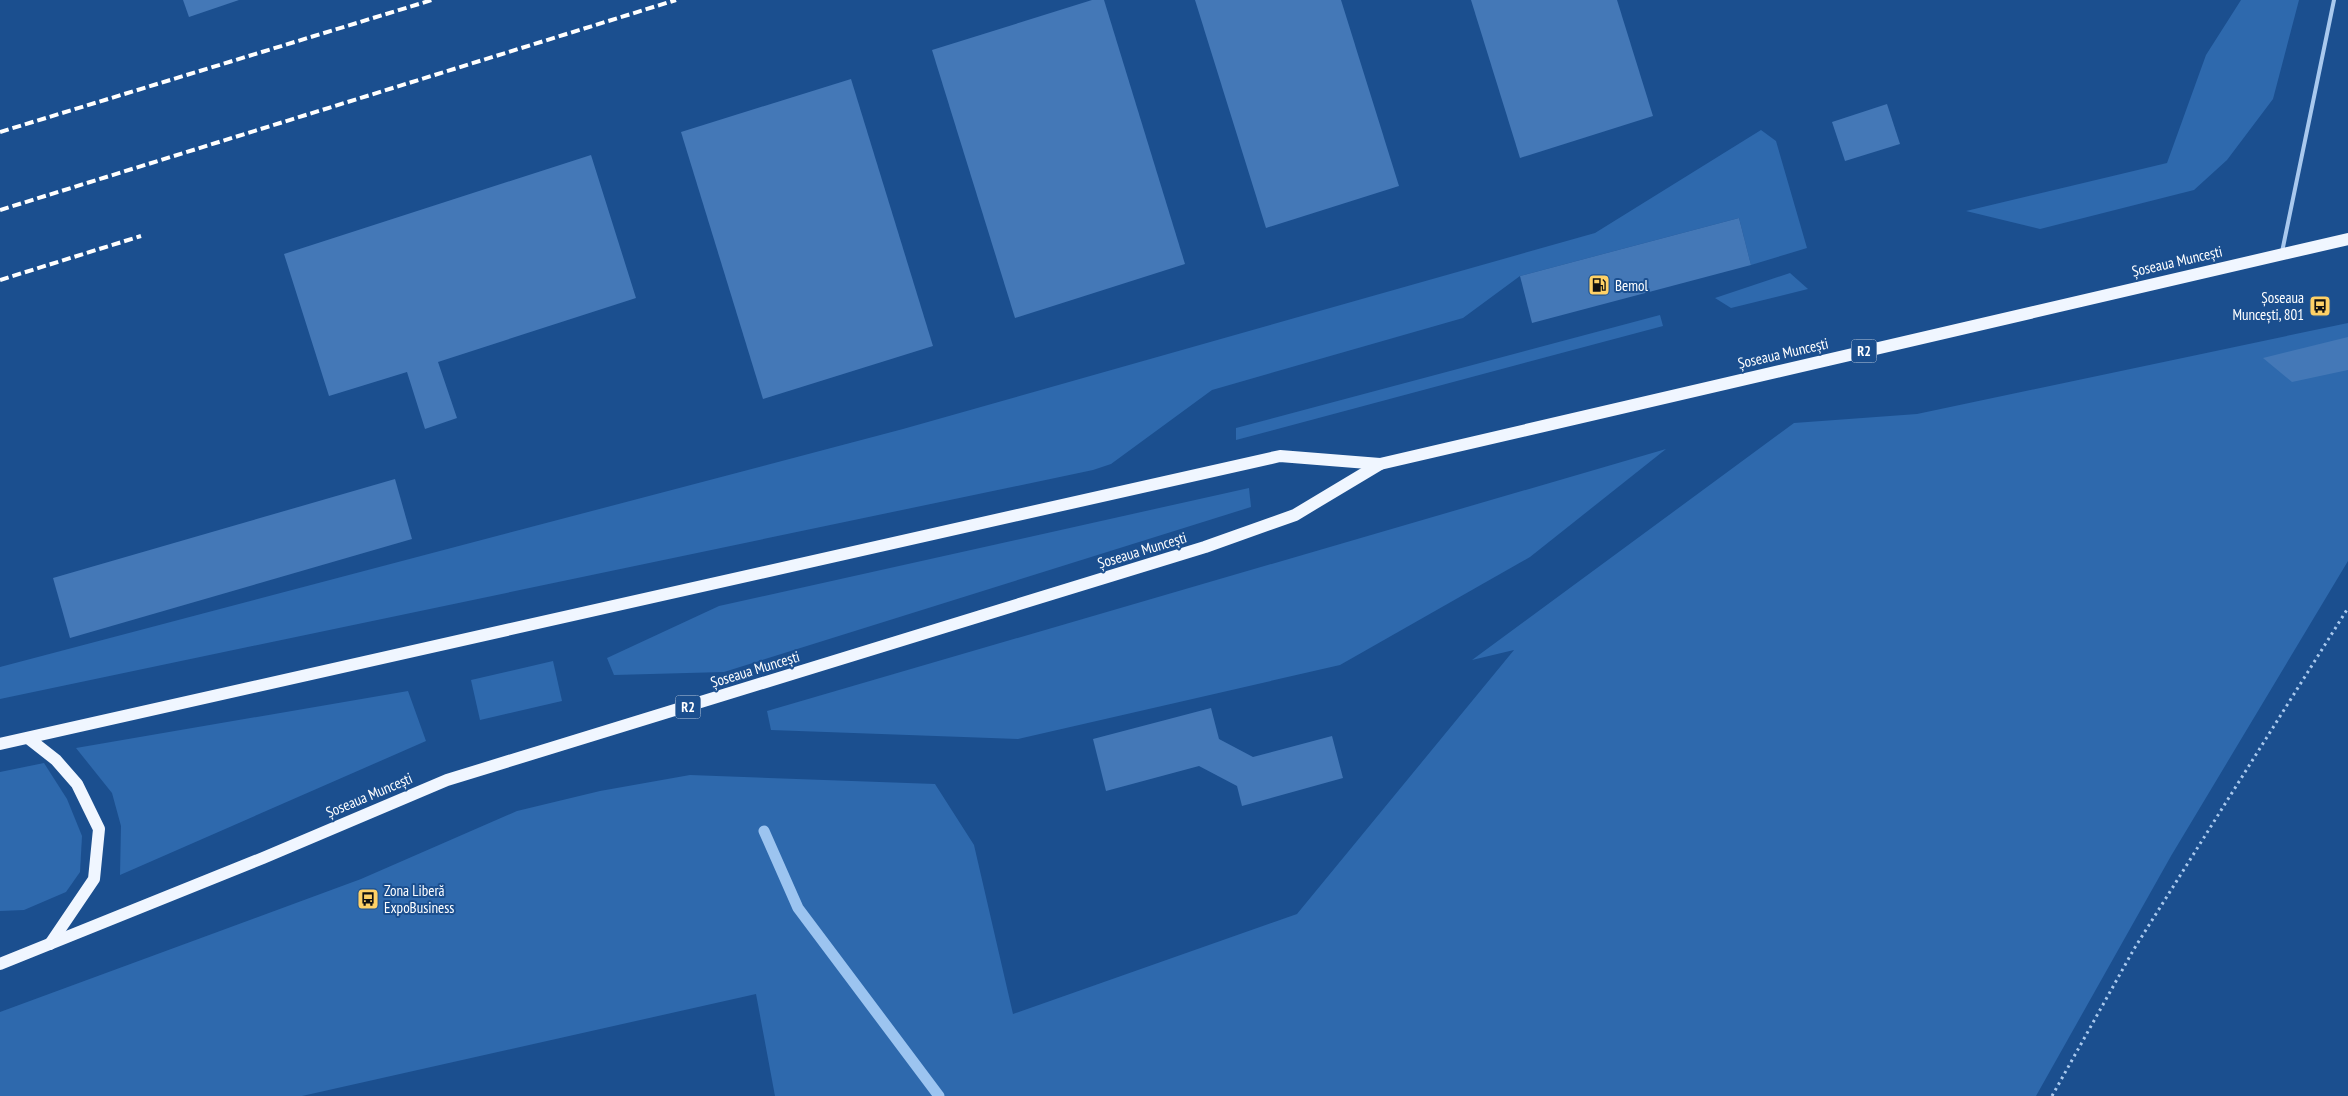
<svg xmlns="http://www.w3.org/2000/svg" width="2348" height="1096" font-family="'PT Sans Narrow',sans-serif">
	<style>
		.green { fill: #2e69ad }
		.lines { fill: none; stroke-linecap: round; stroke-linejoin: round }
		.stream { stroke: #9cc4f0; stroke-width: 11 }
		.building { fill: #4478b7 }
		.path { stroke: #a9c9ee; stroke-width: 3; stroke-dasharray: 2.5 4; stroke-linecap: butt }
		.lane { stroke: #a9c9ee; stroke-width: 4 }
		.primary { stroke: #f0f6ff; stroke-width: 12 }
		.rail { stroke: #fff; stroke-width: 4; stroke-dasharray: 9 4; stroke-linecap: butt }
		.labels { text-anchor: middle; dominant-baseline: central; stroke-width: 4; stroke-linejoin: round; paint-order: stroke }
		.shield { fill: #1b4f8f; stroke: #bbcadd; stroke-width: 1 }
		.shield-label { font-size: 14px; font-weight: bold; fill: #fff }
		.street-label { font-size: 15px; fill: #fff; stroke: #1b4f8f }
		.poi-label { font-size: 15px; fill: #fff; stroke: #1b4f8f; text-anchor: start }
	</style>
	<rect width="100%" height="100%" fill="#1b4f8f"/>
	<g class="green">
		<polygon points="2241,0 2299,0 2273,99 2227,160 2194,190 2040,229 1966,211 2167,163 2206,55"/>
		<polygon points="1761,130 1776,141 1807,248 1751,265 1739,218 1520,276 1463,318 1212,390 1111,464 1093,470 0,699 0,667 903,429 1595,233"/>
		<polygon points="1790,273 1808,289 1731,308 1715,298"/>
		<polygon points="1660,315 1663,326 1236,440 1236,428"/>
		<polygon points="2348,323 2348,561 2171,856 2036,1096 775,1096 756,994 302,1096 0,1096 0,1012 361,879 517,811 600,791 690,775 935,784 974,845 1013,1014 1297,914 1514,650 1472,660 1794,423 1917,414"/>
		<polygon points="1666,449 1530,557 1340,665 1018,739 771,730 767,711"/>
		<polygon points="1249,488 1251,507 724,672 614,675 607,658 719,606"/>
		<polygon points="553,661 562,701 480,720 471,680"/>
		<polygon points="408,691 426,741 120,875 121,826 112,793 76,748"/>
		<polygon points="44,763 67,799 82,836 80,872 66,892 24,910 0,911 0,772"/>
	</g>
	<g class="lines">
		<polyline class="stream" points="764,831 798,908 939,1096"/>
	</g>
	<g class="building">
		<polygon points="183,0 239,0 189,17"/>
		<polygon points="1092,0 1104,0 1185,264 1015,318 932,50"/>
		<polygon points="1195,0 1341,0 1399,186 1266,228"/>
		<polygon points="1471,0 1617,0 1653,116 1520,158"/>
		<polygon points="851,79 933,346 763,399 681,132"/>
		<polygon points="1887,104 1900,144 1845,161 1832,122"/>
		<polygon points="591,155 636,298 438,362 457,418 425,429 407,372 329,396 284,254"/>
		<polygon points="1739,218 1751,265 1532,323 1520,276"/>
		<polygon points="2348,337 2348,370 2292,382 2263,358"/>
		<polygon points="395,479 412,539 70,638 53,578"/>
		<polygon points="1211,708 1219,739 1253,757 1332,736 1343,778 1242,806 1237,786 1199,766 1106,791 1093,739"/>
	</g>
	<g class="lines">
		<polyline class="path" points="2052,1096 2134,949 2348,608"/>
		<polyline class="lane" points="2282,252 2334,0"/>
		<g class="primary">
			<polyline points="28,738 56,760 77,784 99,829 94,879 50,944"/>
			<polyline points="0,744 1280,456 1380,464 2348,239"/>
			<polyline points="0,964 263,858 447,780 1205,547 1295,515 1380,464"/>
		</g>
		<g class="rail">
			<polyline points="0,132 432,0"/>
			<polyline points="0,210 676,0"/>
			<polyline points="0,280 141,236"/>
		</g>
	</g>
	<defs>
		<g id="fuel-square" transform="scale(1.125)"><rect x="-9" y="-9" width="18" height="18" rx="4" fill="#ffd166" stroke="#1b4f8f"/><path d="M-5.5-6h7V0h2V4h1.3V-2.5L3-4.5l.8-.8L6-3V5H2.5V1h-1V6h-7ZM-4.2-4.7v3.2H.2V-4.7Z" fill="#111"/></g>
		<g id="bus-square" transform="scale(1.125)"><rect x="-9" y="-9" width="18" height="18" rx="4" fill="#ffd166" stroke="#1b4f8f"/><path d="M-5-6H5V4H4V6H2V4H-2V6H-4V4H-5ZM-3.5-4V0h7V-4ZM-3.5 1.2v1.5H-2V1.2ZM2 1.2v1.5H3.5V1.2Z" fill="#111"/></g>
	</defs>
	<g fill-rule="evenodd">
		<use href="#fuel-square" x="1599" y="285"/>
		<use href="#bus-square" x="2320" y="306"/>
		<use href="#bus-square" x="368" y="899"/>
	</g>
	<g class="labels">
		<g class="shield">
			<rect x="1851.5" y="339.5" width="25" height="23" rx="4"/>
			<rect x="675.5" y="695.5" width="25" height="23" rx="4"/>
		</g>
		<g class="shield-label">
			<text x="1864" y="351">R2</text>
			<text x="688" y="707">R2</text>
		</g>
		<g class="street-label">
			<text transform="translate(2177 261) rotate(-13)">Șoseaua Muncești</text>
			<text transform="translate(1783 353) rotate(-13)">Șoseaua Muncești</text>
			<text transform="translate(1142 550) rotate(-17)">Șoseaua Muncești</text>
			<text transform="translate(755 669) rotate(-17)">Șoseaua Muncești</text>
			<text transform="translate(369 795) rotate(-23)">Șoseaua Muncești</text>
		</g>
		<g class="poi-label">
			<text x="1615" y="285">Bemol</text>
			<text x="2304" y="297" text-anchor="end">Șoseaua<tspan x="2304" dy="17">Muncești, 801</tspan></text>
			<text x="384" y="890">Zona Liberă<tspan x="384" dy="17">ExpoBusiness</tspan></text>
		</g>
	</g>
</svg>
